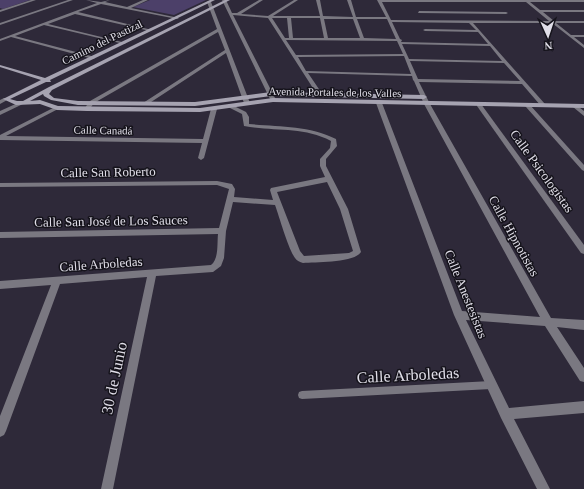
<svg xmlns="http://www.w3.org/2000/svg" width="584" height="489" font-family="'Times New Roman',serif">
	<style>
		.green { fill: #4c4069 }
		.lines { fill: none; stroke-linecap: round; stroke-linejoin: round }
		.lane { fill: #7a7881; fill-rule: evenodd }
		.street { fill: #7a7881; fill-rule: evenodd }
		.secondary { fill: #a6a3b1; fill-rule: evenodd }
		.labels { text-anchor: middle; dominant-baseline: central; stroke-width: 3; stroke-linejoin: round; paint-order: stroke }
		.far-street-label { font-size: 11px; fill: #e0dee8; stroke: #15131b }
		.street-label { font-size: 13px; fill: #e0dee8; stroke: #15131b }
		.near-street-label { font-size: 16px; fill: #e0dee8; stroke: #15131b }
	</style>
	<rect width="100%" height="100%" fill="#2e2939"/>
	<g class="green">
		<polygon points="0,0 30,0 3,9 0,8"/>
		<polygon points="150,0 206,0 174,15 133,7"/>
	</g>
	<g class="lines">
		<polygon class="lane" points="491,381 494,382 495,385 494,388 491,389 302,399 299,398 298,395 299,392 302,391"/>
		<g class="street">
			<polygon points="31,0 36,0 0,12 0,10"/>
			<polygon points="68,0 73,0 0,25 0,23"/>
			<polygon points="86,0 101,2 110,0 105,2 127,7 143,0 148,0 131,8 179,18 177,19 101,4 78,12 152,30 150,31 75,14 48,24 126,43 124,44 44,25 15,36 95,57 95,58 93,59 11,37 0,41 0,39 97,3"/>
			<path d="M222,0H226L232,13H237L259,0H263L241,14L268,16L294,0H298L273,16H320L316,0H320L323,16L353,17L347,0H351L356,17H386L377,0H584V2H530L540,10H584V12H543L554,21H584V23H556L571,35H584V37H574L584,45V48L552,23H473L545,104V106H541L522,84L419,82L430,104L551,318L584,320V330L557,327L584,368V382L580,381L545,326L466,320L509,408L584,401V413L514,419L550,489H537L501,418L454,315L376,103L377,102L382,103L462,311L540,317L424,104L414,81L413,80L412,76L308,73L323,95L318,96L268,18L233,15L276,100L271,101ZM382,2H526L549,21L391,20ZM272,18H287L289,38H285ZM291,18H320L324,38H293ZM324,19H353L360,38H328ZM357,19H387L396,39L364,38ZM392,22L469,23L476,30L425,29L423,30L425,31L478,32L488,44L401,42L402,40L400,39ZM286,40L397,41L403,54L296,55ZM402,44L490,46L502,61L409,59ZM404,56L411,74L306,71L298,57ZM410,61L504,63L520,81L418,79Z"/>
			<polygon points="209,1 211,2 250,103 249,104 244,103 226,53 148,104 143,103 225,50 218,32 94,103 89,110 85,110 84,109 90,101 217,29 207,2"/>
			<polygon points="419,11 506,12 508,13 506,14 418,13"/>
			<polygon points="4,98 9,99 0,104 0,100"/>
			<polygon points="20,102 25,103 0,115 0,111"/>
			<path d="M230,104L246,112L249,117V124C279,127 308,125 336,139L337,146L326,159V166L348,209L361,252C354,263 316,262 303,263C300,262 297,261 295,258C288,248 280,219 275,205L233,202L226,231L224,258L221,266L213,272L156,276L113,489H101L147,277L60,284L6,431L4,435L0,437V416L51,285L0,289V281L211,265C219,259 217,243 218,234L0,238V232L219,228L229,189L217,185L0,187V183L217,181L232,184L235,189L234,197L273,200L270,190L271,188L325,177L320,166V159L330,148L331,141C302,126 275,132 244,126L242,114L228,107V105ZM327,182L340,209L353,251L349,253L304,256L300,251L277,192Z"/>
			<polygon points="477,104 481,104 584,245 584,254 581,253 477,106"/>
			<polygon points="528,104 530,105 584,165 584,171 582,170 526,107 525,106"/>
			<polygon points="575,104 584,111 584,116 573,107 572,106"/>
			<polygon points="55,107 60,108 6,136 203,139 211,109 214,107 217,109 204,158 201,160 198,158 202,143 0,140 0,135"/>
		</g>
		<polygon class="secondary" points="210,0 215,0 50,80 51,82 46,82 10,99 17,101 23,101 49,87 225,0 230,0 52,90 49,94 54,98 78,101 195,102 271,92 424,95 427,97 424,99 271,96 195,106 78,105 51,100 44,96 43,94 30,101 40,100 58,106 200,108 273,98 584,104 584,108 273,102 200,112 87,111 57,110 40,104 16,105 3,99 41,80 0,67 0,65 45,78"/>
	</g>
	<g class="labels">
		<g class="far-street-label">
			<text transform="translate(102 42) rotate(-26)">Camino del Pastizal</text>
			<text transform="translate(335 92) rotate(1)">Avenida Portales de los Valles</text>
			<text transform="translate(103 130) rotate(1)">Calle Canadá</text>
		</g>
		<g class="street-label">
			<text transform="translate(542 171) rotate(54)">Calle Psicologistas</text>
			<text transform="translate(108 172) rotate(-1)">Calle San Roberto</text>
			<text transform="translate(111 221) rotate(-1)">Calle San José de Los Sauces</text>
			<text transform="translate(514 236) rotate(61)">Calle Hipnotistas</text>
			<text transform="translate(101 264) rotate(-4)">Calle Arboledas</text>
			<text transform="translate(466 294) rotate(68)">Calle Anestesistas</text>
		</g>
		<g class="near-street-label">
			<text transform="translate(408 375) rotate(-3)">Calle Arboledas</text>
			<text transform="translate(114 378) rotate(-78)">30 de Junio</text>
		</g>
	</g>
	<g transform="translate(548 36) rotate(177)" stroke="#15131b" stroke-width="3" paint-order="stroke">
	<path d="M0-3L7 15L0 10L-7 15Z" fill="#e0dee8"/>
	<text y="-6" font-size="11" font-weight="bold" text-anchor="middle" fill="#e0dee8">N</text>
	</g>
</svg>
